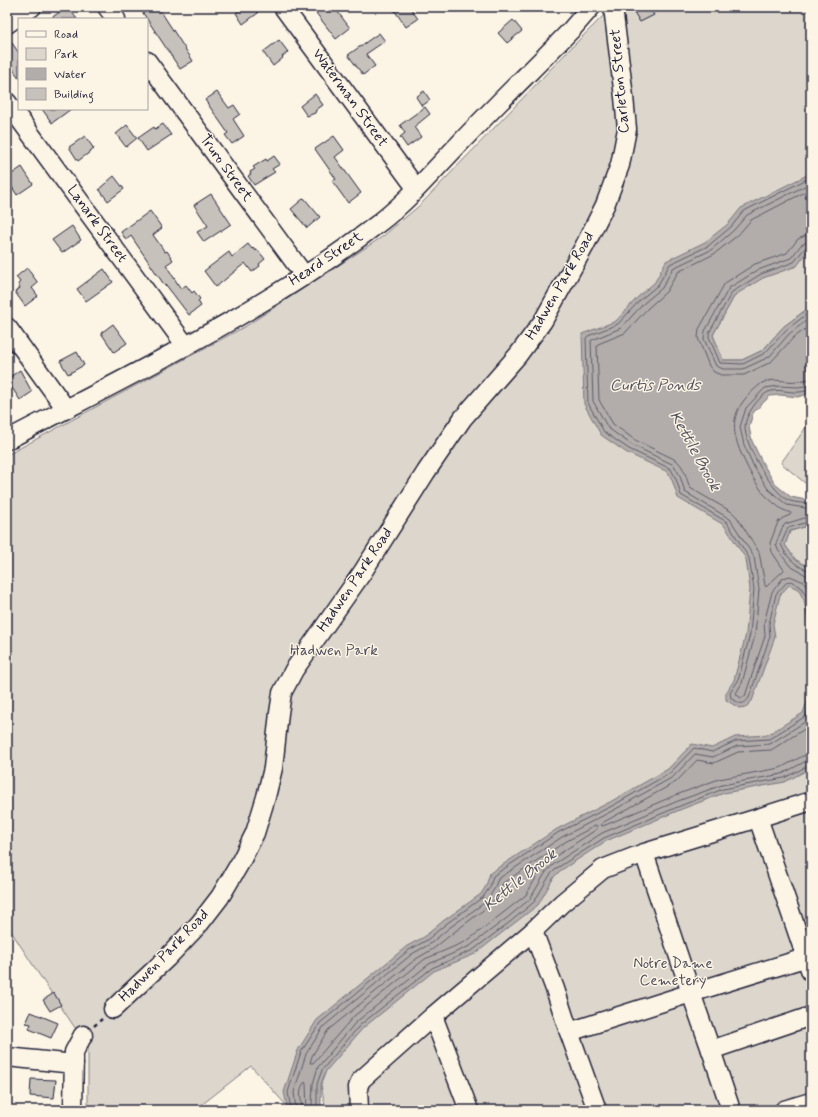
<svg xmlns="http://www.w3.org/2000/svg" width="818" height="1117" font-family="Mynerve,sans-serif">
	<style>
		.green { fill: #dcd6cc; stroke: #7f7c84 }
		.water { fill: #b2adab; stroke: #78757e }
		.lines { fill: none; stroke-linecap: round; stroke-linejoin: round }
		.shore { stroke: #5c5a68; stroke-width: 1 }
		.building { fill: #c6c1bb; stroke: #22223b }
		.minor-casing { stroke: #22223b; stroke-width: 21 }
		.path { stroke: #22223b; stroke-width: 2.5; stroke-dasharray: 4 3; stroke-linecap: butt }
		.minor { stroke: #fcf5e5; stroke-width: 18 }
		.labels { text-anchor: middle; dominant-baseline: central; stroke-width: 3; stroke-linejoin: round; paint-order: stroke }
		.street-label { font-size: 15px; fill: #22223b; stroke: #fcf5e5 }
		.park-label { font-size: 15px; fill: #504f5f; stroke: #fcf5e5 }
		.water-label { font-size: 16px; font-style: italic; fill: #545362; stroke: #fcf5e5 }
	</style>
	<rect width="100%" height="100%" fill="#fcf5e5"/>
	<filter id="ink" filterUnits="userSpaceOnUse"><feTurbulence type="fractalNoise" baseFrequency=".025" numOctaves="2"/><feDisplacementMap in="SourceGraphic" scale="8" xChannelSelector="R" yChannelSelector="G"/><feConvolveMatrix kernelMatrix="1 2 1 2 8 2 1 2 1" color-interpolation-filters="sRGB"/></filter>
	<g filter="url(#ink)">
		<g class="green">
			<polygon points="612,7 811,7 811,304 807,309 783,327 763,350 742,360 723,360 713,335 735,295 705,309 730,401 791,531 811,525 811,568 796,560 785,545 790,531 778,542 811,575 811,1110 326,1110 321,1085 286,1105 251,1066 195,1110 88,1110 88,1047 42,979 7,925 7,455 246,326 382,237 420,205 569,50"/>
			<polygon points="811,420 811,488 781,463"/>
		</g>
		<polygon class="water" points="811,173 811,250 807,252 797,266 763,278 735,295 713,335 723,360 742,360 763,350 783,327 807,309 811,304 811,393 798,397 780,395 770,396 753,413 749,427 752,441 762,462 775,484 791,497 811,501 811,525 790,531 785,545 796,560 811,568 811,768 785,782 724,793 682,809 606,841 560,871 554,877 538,905 512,925 475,954 434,971 363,1028 326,1071 321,1084 321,1104 323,1110 288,1110 284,1092 298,1050 317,1020 407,946 424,937 443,921 481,894 486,886 490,873 557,829 610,802 668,769 692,744 712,748 735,737 767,735 803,713 807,702 811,637 804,600 798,589 789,585 780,595 773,624 775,637 752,701 746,707 739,708 726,700 726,693 734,680 746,634 750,589 746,559 724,525 678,498 672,480 668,472 627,453 601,435 584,404 582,334 616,321 638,297 655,282 666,261 705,242 728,224 741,208"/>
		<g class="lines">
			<g class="shore">
				<path d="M811,177L744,211L731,227L708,246L670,264L658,285L640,300L618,324L588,336L586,338L588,403L604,432L629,449L671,469L676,479L681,495L727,522L749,558L754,589L750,634L738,681L730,693L731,698C739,703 742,707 749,698L770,636L769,624L776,594L787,582L791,581L801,587L808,599L811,615"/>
				<polyline points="811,183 747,215 734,230 711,250 673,268 662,288 644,303 621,328 592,340 591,341 593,401 608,428 632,445 674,465 680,476 685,492 730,519 754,557 759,589 755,635 742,683 736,693 737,695 741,698 745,696 765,636 764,623 772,592 783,578 790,576 804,582 811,594"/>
				<path d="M811,189L751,220L738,235L714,254L678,272L666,292L648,308L625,333L598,344L597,346L599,400L613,424L635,440L676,460C685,467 686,478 690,488L732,512L737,517L759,552L765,585L766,587L784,570L772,552L770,543L778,522L783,518L790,515L791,513C789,512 786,511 783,510C777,506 769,499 764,494C757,485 750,473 745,462C728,427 730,408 762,383C774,377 786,383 798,381C802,381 806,379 811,379"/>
				<polyline points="811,235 805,236 798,239 787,253 755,264 725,283 699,329 698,338 709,366 714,372 721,375 744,375 771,362 793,338 811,325"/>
				<polyline points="811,241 807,242 801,245 791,258 758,270 729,288 705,331 704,339 716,366 723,369 743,369 769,357 789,334 811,317"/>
				<polyline points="811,246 804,249 794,262 761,274 732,292 709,333 709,337 720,363 743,364 765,353 786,330 811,311"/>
				<polyline points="811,385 798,387 779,386 765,388 746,408 740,427 744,445 754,467 768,489 787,505 811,509"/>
				<path d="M811,390C807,390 803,392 799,392C789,393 778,388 768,392C758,397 745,416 745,426C744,445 773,494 790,501C796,503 805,503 811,504"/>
				<polyline points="811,516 785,524 782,528 776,544 778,550 790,566 806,575 811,576"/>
				<path d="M811,521L788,528L781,544C785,556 798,569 811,571"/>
				<polyline points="811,725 771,750 738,752 714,763 697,760 676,782 602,823 601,825 603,826 676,795 719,779 780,768 803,756 811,754"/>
				<polygon points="595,826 598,826 597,829 550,860 541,869 526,895 503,913 467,941 425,959 354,1016 313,1063 310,1063 312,1056 328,1030 416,959 433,949 453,933 490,905 499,893 503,883 565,842"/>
				<polyline points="291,1110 288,1092 301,1052 320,1023 409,950 427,940 446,924 483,897 490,887 493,876 559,832 612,806 670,773 694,748 712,752 736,741 769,739 806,716 810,704 811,698"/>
				<polyline points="296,1110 294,1092 306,1054 324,1026 412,954 430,944 449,928 487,901 494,889 498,879 562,837 614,810 673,777 695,754 713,757 737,746 770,744 808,720 811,717"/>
				<path d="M302,1110C302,1100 297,1090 305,1082L306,1084L307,1110"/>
				<polyline points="313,1110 312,1104 313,1084 318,1067 356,1022 429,964 470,946 507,918 530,899 546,872 554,864 602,833 678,801 722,785 782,774 806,761 811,760"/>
				<polyline points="319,1110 317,1104 317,1084 322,1070 360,1025 432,968 473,950 510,922 534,902 550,875 557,868 604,838 680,806 723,789 784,778 808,766 811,765"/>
			</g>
		</g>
		<g class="building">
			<polygon points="66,7 68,7 77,19 50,19"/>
			<polygon points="139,7 158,7 193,61 180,69"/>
			<polygon points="244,7 254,7 258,13 243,24 236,13"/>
			<polygon points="324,7 334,7 350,28 336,39 316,13"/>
			<polygon points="392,7 410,7 418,19 406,27"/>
			<polygon points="631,7 649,7 654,15 640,22"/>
			<polygon points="513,20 522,31 507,43 498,33"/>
			<polygon points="379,33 385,41 366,54 375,66 363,75 348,55"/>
			<polygon points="7,36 19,53 19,78 7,61"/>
			<polygon points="279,40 288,52 282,57 283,58 273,66 263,52"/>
			<polygon points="424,91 430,100 422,106 416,97"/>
			<polygon points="217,92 229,108 234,105 240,114 233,119 244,136 232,144 225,135 228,133 205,100"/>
			<polygon points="315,94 323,105 316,110 315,113 307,116 300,106"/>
			<polygon points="425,107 430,114 414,127 421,137 407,147 400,137 405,133 400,125"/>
			<polygon points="42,109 71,109 52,123"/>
			<polygon points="163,124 171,135 147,151 138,138 154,127 155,129"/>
			<polygon points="127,125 137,138 126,147 116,134"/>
			<polygon points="85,136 94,149 78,161 69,147"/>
			<polygon points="334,136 344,150 335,157 361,193 348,203 332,181 336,179 315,149"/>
			<polygon points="274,156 280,164 272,169 275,172 254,185 248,176 251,174 250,172 255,169 253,167 266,159 267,161"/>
			<polygon points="22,167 33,184 17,195 7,179 9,178 9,176"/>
			<polygon points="114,176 124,189 108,201 99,189"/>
			<polygon points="211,194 231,224 204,242 197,232 208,226 194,205"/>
			<polygon points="304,198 320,217 307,228 291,209"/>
			<polygon points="150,211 162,228 153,235 165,252 167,251 173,260 166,265 181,289 186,285 192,293 194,291 200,299 198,301 201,306 189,315 166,285 165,286 131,236 126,240 121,232"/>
			<polygon points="72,226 81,240 62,253 52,240"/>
			<polygon points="248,244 252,249 253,248 256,251 257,249 265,259 259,264 260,266 252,272 245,263 216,287 204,271 229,252 232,257"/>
			<polygon points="27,268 38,283 32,288 38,296 25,306 15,292 20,288 18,284 20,282 16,277"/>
			<polygon points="104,269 113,282 86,301 77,289"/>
			<polygon points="113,324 127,343 114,352 101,333"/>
			<polygon points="77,352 84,365 68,374 60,361"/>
			<polygon points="20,370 32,392 20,400 7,380 7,379"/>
			<polygon points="54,993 61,1005 50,1011 43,1000"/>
			<polygon points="31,1012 58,1023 51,1038 29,1029 31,1024 26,1023"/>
			<polygon points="31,1079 56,1080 54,1098 30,1096"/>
		</g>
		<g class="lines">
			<g class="minor-casing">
				<g id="minor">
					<polyline points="107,7 116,19"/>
					<polyline points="283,7 416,188"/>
					<polyline points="7,24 32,7"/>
					<polyline points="147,61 304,275"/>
					<polyline points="7,102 186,346"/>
					<polyline points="7,327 66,409"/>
					<path d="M7,440C134,373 265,311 379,223C409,200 434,170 460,143C496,105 534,68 571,30L591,7"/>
					<polyline points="758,818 811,801"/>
					<polyline points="644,853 691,993 569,1032 555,989 533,931 562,903 603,869 644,853 758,818 811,972"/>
					<polyline points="113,1009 167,958 200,923 220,897 240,863 255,833 266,797 273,768 279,713 282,693 294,670 362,573 426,472 463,418 518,355 543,321 584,247 605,205 620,165 627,129 624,97 613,7"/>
					<polyline points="433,1016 533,931"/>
					<polyline points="569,1032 597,1110"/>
					<polyline points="711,1050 691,993 811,956"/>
					<polyline points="7,1057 74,1064"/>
					<polyline points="73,1110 74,1052 83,1035"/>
					<polyline points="359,1110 358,1087 361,1080 433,1016 469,1110"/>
					<polyline points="731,1110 711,1050 811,1016"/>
					<polyline points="784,1110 811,1102"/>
				</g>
			</g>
			<polyline class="path" points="94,1026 102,1019"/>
			<use href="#minor" class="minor"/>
		</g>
	</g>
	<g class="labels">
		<g class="street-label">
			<text transform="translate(620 81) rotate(-95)">Carleton Street</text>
			<text transform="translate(350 98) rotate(54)">Waterman Street</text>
			<text transform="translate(226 168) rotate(54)">Truro Street</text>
			<text transform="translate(97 224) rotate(54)">Lanark Street</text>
			<text transform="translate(326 259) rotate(-34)">Heard Street</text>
			<text transform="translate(560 286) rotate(-60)">Hadwen Park Road</text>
			<text transform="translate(355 580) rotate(-56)">Hadwen Park Road</text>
			<text transform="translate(164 956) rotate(-46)">Hadwen Park Road</text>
		</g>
		<g class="park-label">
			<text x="334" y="651">Hadwen Park</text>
			<text x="673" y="964">Notre Dame<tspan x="673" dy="17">Cemetery</tspan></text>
		</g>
		<g class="water-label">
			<text x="655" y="385">Curtis Ponds</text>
			<text transform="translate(695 451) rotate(61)">Kettle Brook</text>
			<text transform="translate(520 880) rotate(-39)">Kettle Brook</text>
		</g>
	</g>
	<rect width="818" height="1117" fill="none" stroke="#fcf5e5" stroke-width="24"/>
	<rect x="12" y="12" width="794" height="1093" fill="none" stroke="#22223b" stroke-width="1.5" filter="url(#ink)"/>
	<rect x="18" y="18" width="130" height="92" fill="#fcf5e5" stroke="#a5a1a1"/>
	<rect x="26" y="31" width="20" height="6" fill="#fcf5e5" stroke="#a5a1a1"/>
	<text x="54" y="38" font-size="12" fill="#22223b">Road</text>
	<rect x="26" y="48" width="20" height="12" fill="#dcd6cc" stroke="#a5a1a1"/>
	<text x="54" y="58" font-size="12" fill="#22223b">Park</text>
	<rect x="26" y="68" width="20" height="12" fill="#b2adab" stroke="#a5a1a1"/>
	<text x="54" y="78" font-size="12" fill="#22223b">Water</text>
	<rect x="26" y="88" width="20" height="12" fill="#c6c1bb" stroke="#a5a1a1"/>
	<text x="54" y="98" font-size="12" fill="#22223b">Building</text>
</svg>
